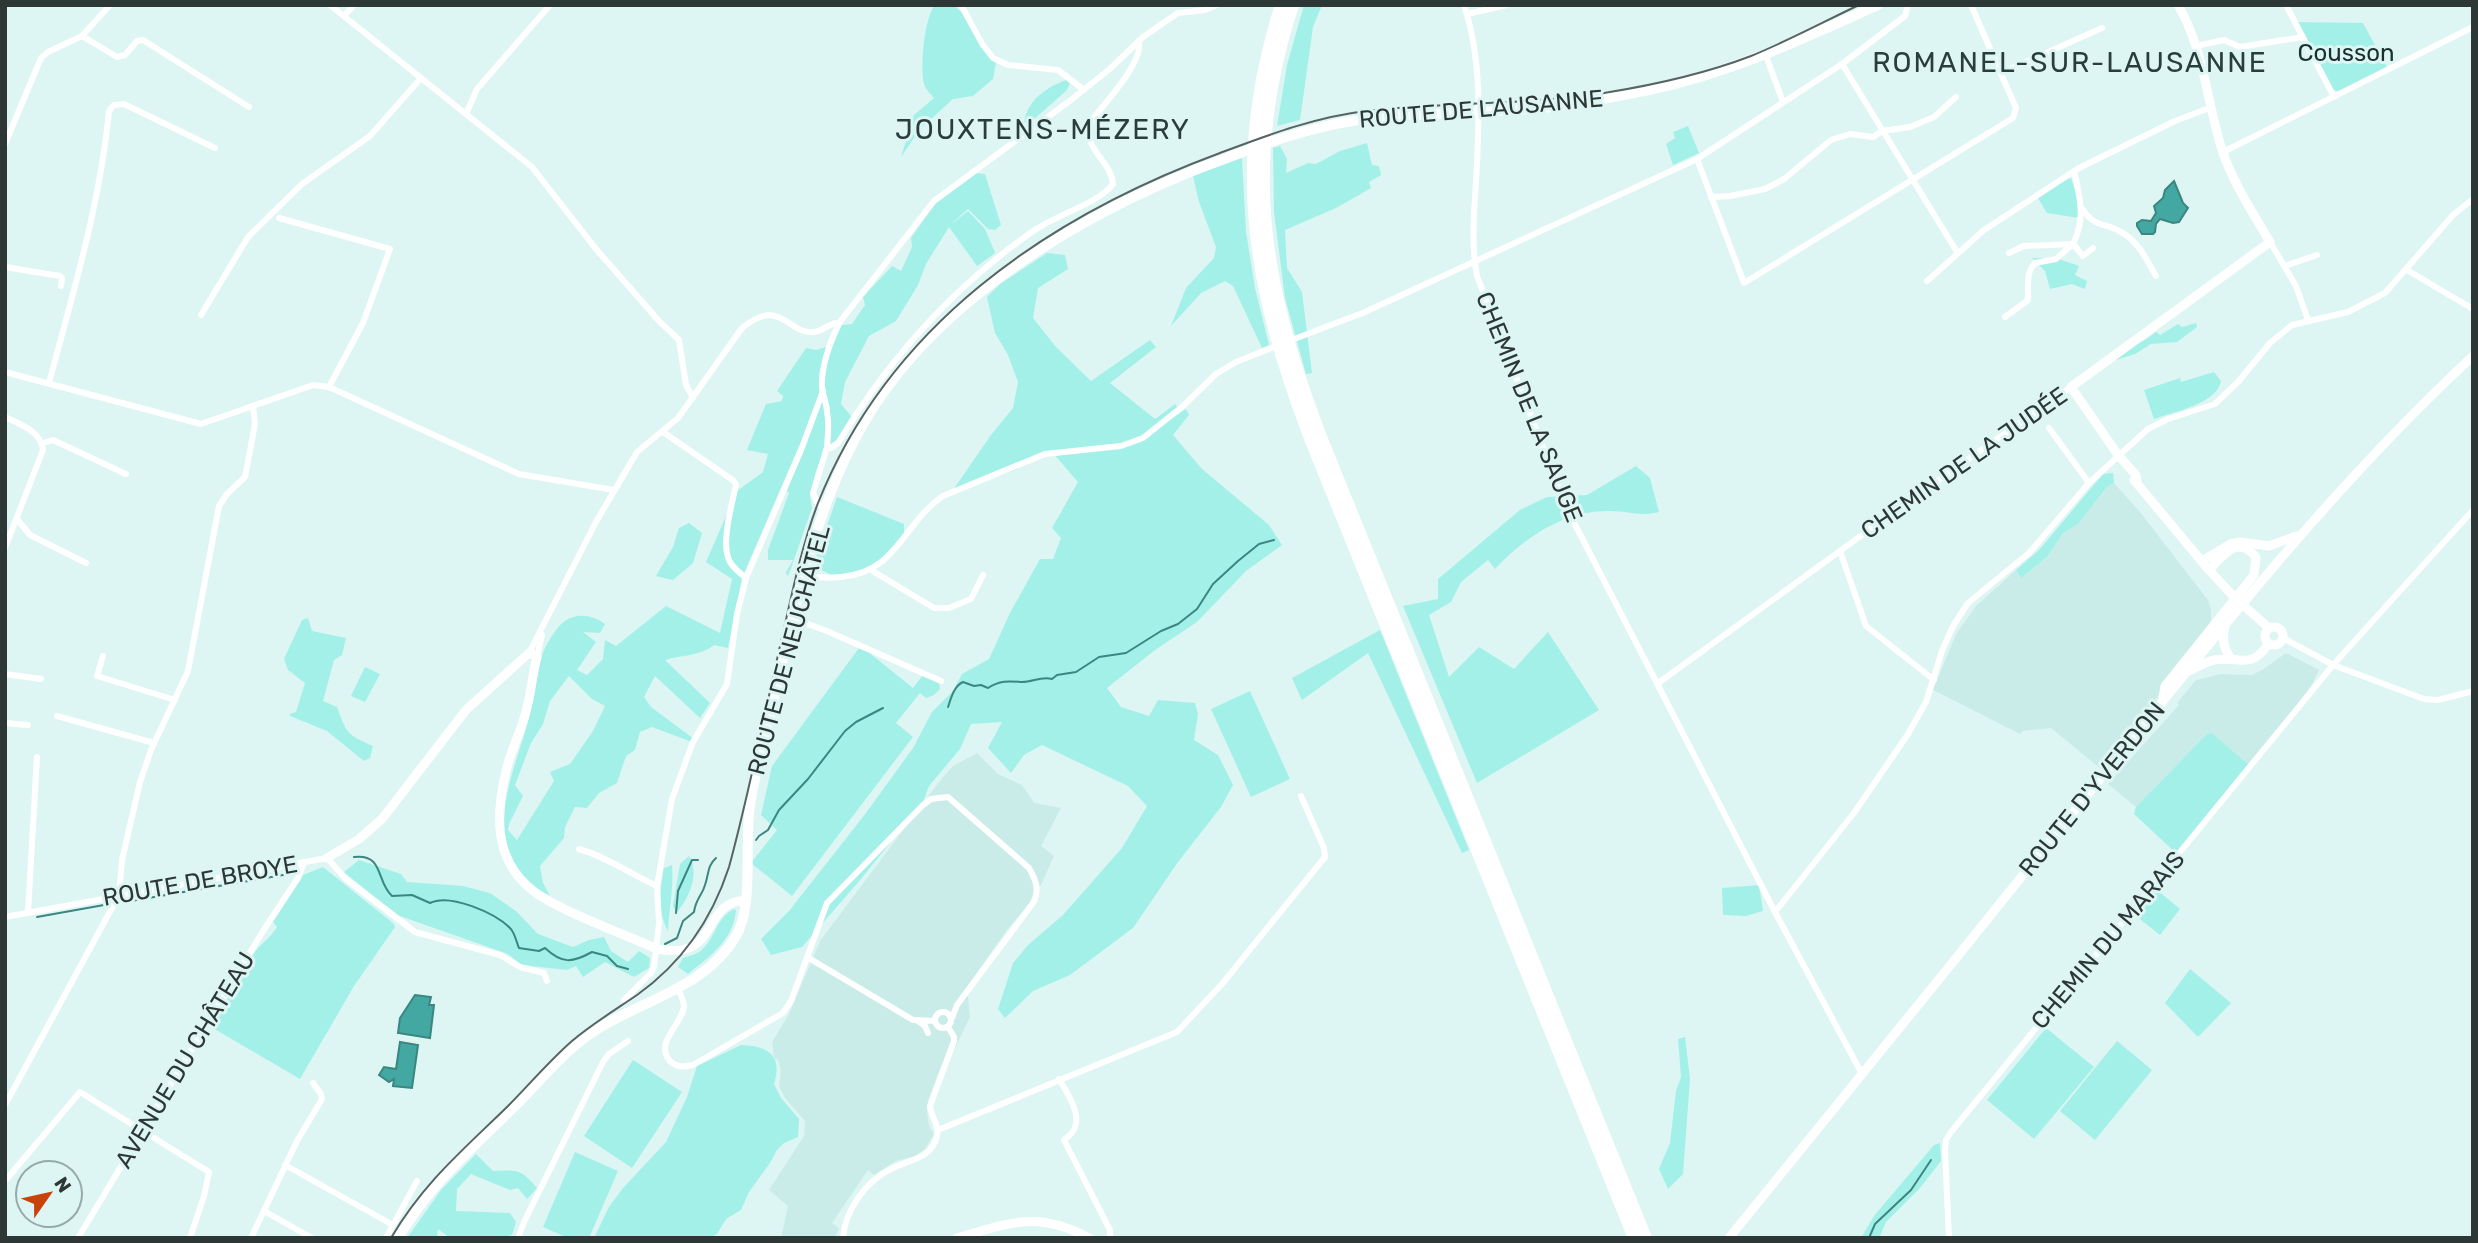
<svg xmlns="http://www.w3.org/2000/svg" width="2478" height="1243" font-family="Rubik,sans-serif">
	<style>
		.built { fill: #caece8 }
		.green { fill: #a3f0e9; fill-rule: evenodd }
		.water { fill: #43a8a1; stroke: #3c8681; stroke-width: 2 }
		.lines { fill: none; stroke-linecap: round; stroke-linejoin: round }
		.stream { stroke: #3c8681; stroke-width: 2 }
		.street { stroke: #fff; stroke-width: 6 }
		.secondary { stroke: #fff; stroke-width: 9 }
		.primary { stroke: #fff; stroke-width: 10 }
		.highway { stroke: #fff; stroke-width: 12 }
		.rail { stroke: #576463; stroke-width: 2 }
		.labels { text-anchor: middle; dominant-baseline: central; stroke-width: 6; stroke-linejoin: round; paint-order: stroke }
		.park-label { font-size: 24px; fill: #19302e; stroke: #ddf6f3 }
		.street-label { font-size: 24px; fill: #2d3736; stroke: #ddf6f3 }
		.quarter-label { font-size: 28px; letter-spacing: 2px; fill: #293e3c; stroke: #ddf6f3 }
	</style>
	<rect width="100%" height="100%" fill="#ddf6f3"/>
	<g class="built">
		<polygon points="2114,483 2140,512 2208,600 2211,609 2211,619 2209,627 2159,695 2101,769 2051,728 2023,731 2020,734 1933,690 1956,634 1976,606 2016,570 2020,577 2047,557 2063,533 2078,524 2107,487"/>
		<polygon points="2286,653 2319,670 2311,686 2296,707 2249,765 2212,733 2207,734 2136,807 2108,784 2179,705 2177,703 2196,680 2221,674 2252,675 2262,670"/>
		<polygon points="977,753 998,774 1022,785 1034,803 1061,808 1041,846 1054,856 1041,885 1034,892 1033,899 1006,931 967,987 970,1017 956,1046 941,1066 928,1101 927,1111 929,1126 934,1134 925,1149 915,1156 896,1161 874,1175 868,1170 832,1223 839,1228 835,1238 781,1238 788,1206 769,1190 804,1136 805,1121 785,1098 779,1086 781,1070 778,1060 774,1058 772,1042 789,1014 820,941 942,778 953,766"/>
	</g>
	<g class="green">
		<path d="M935,5H953L974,22L996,63L993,79L973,96L953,99L920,129L901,157L914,115L934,98C931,94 925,89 924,84C920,68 924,17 935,5Z"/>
		<polygon points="1304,5 1322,5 1313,27 1300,120 1277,126 1287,65"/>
		<polygon points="2297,22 2363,23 2387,67 2339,92 2332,89"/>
		<path d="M1066,80L1070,83L1067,90L1024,128C1023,104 1044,88 1066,80Z"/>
		<polygon points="1688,126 1699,153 1673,165 1666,144 1675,138 1673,132"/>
		<polygon points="1367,143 1372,165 1379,166 1381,175 1369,182 1371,188 1336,208 1285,230 1287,268 1302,292 1312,373 1306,374 1285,298 1274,212 1273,148 1280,146 1287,159 1286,173 1308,163 1316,164 1340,151"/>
		<polygon points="1242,158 1246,232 1255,288 1269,345 1262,348 1233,286 1225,281 1201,293 1171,326 1186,288 1214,258 1216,247 1199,202 1193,176"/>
		<path d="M974,173L985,174L1001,225L995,230L988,229L968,209L950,225L968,211L985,229L995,253L977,266L949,227L926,264L918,285L896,321L869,336L845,382L841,404L851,416L840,438L826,447L816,471L810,496L812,508L789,574L787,576L786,572L793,560H768V550L789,493L787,491L800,444L742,578L728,648L714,645C701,656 681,655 665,660L710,703L700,718L655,676L644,697L651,707L694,739L692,742L652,727L640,732L635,750L626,756L617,783L599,793L587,808L575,807L565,827L564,838L540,866L543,883L550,896C527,885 509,866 505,840C499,796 520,755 530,714C535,694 537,663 546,646C550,639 558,625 565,621C578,612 594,616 605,624L600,633L583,632L596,642L577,670L587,675L603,659L605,640L616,646L666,606L720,633L732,579L706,562L737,491L763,472L768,454L747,450L766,404L782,401L783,396L777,391L806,348L816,350L833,345L842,325L852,324L865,305L863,297L892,266L901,271L912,247L911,238L939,198ZM569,676L592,699L605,706L593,731L570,764L550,772L554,781L517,840L508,830L509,824L523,796L515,785L531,743L543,724L550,701Z"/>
		<polygon points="2071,178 2078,199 2079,218 2047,213 2038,198 2067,179"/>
		<polygon points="1047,253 1065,255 1068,269 1038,288 1033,318 1056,347 1091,381 1150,340 1156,347 1110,383 1155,419 1175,404 1178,408 1168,421 1186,409 1189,415 1173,435 1202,469 1269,525 1282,545 1246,571 1197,622 1155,650 1107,688 1121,707 1149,716 1158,700 1195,703 1198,714 1194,740 1218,755 1233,785 1221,807 1178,862 1133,928 1070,975 1033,991 1005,1018 998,1009 1013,963 1028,945 1063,915 1122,848 1147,806 1128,786 1042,745 1024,755 1011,773 988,748 1002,722 971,724 960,749 929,786 923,802 861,879 802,947 771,955 761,939 789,911 866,813 913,748 932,712 953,691 962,674 989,659 1010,613 1040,559 1053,559 1061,538 1052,528 1078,482 1052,452 1015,470 951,493 991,435 1013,408 1018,382 1008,355 995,333 987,297 1000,284"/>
		<polygon points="2032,258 2056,258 2079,266 2075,275 2087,281 2085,289 2072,284 2050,289 2045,271"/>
		<path d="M2196,323L2197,327L2177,342L2151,344L2135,354L2116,360L2115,356C2129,347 2143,343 2156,332L2160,335L2178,324L2182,327Z"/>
		<path d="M2214,372L2221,381C2217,404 2173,412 2154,419L2144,390L2180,378L2181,382Z"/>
		<path d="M1636,466L1650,478L1659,512C1637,517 1631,511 1610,511C1565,510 1525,537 1495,569L1488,560L1461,582L1451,602L1429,615L1449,677L1479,647L1514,669L1548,632L1599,710L1477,783L1403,606L1438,599V579L1520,510L1547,497L1587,495Z"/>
		<polygon points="2113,473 2114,483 2107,487 2078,524 2063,533 2047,557 2021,578 2016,570 2039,550 2103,474"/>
		<polygon points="837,497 904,524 904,535 876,565 858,573 831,575 816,567 819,561 816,557"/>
		<polygon points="689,523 702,533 693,563 673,580 656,576 673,547 679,528"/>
		<path d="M308,618L312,631L346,638L342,655L334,660L323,701L337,707C347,734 346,734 373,746L370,758L364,761L327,731L290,716V714L296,712L305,683L288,670L284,659L302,620Z"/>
		<polygon points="1380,630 1469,850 1462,853 1368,653 1302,700 1292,678"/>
		<polygon points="859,648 871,652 872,655 913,688 923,675 939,682 940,689 934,695 926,698 920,693 896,723 913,737 792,896 751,863 777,830 761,815 772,766"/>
		<polygon points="365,667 380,674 365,702 351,696"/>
		<polygon points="1250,691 1290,779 1251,797 1211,709"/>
		<polygon points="2212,733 2249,765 2176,853 2134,814 2136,807 2207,734"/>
		<path d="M689,856C700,873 689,899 676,913L673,906L680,864Z"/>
		<polygon points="359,860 401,874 407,882 463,886 490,893 516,911 538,934 573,947 589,940 604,937 611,951 628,962 639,951 650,958 649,968 634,977 605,962 583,977 576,966 567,970 522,965 508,954 397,915 344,872"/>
		<path d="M672,865C674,887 669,909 668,931C657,910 660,890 664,868Z"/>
		<path d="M323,867L393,923L395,927L354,986L300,1079L211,1027L255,952C263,941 269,940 277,927L273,922L303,875Z"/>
		<polygon points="1759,885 1763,911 1746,916 1723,915 1722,888"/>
		<polygon points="2157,890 2180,909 2160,935 2136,916"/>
		<path d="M734,909L736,910C734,940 709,957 688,974L678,967L683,958C688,956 694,955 699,952C715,941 716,917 734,909Z"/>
		<polygon points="2190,969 2231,1003 2198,1037 2165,1003"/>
		<polygon points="2046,1028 2094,1067 2034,1139 1987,1100"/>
		<polygon points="1685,1037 1690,1079 1683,1174 1668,1189 1659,1169 1670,1143 1676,1091 1681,1077 1678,1039"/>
		<polygon points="2117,1041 2152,1070 2095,1140 2060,1111"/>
		<path d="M741,1045C768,1046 783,1055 774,1084L781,1098L799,1119L798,1137L784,1143L777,1150L770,1163L749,1192L741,1210L726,1219L717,1234L710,1238H594L609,1207L623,1188L666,1142L687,1097L697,1066Z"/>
		<polygon points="633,1060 682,1092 632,1168 584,1136"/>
		<polygon points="1940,1143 1941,1161 1920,1188 1886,1222 1879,1238 1861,1238 1874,1216 1934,1145"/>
		<polygon points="575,1152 618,1171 589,1238 568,1238 543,1227"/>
		<path d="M476,1154L493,1171C518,1170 521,1169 537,1188L527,1199L518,1188L510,1190L471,1174L457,1189L456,1211L510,1213L516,1222L512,1235L496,1238H450L438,1229L437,1238H407L441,1190Z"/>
	</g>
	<g class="water">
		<polygon points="2174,181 2183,203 2188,208 2179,222 2173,223 2160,219 2156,224 2155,232 2153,234 2142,234 2137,226 2137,223 2142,220 2151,221 2156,213 2154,206 2163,198 2165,190"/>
		<polygon points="415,995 431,997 429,1005 434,1005 430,1038 398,1033 400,1018"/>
		<polygon points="400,1042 418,1045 412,1088 393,1086 394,1079 389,1082 379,1075 384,1067 396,1069"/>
	</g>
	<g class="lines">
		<g class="stream">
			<path d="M948,707C951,698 954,686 963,682L974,686L981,685L988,688C1000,680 1009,681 1022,682C1033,682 1041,676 1052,679L1057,675L1076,672L1099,657L1126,653L1161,631L1178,624L1197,609L1213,584L1238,561L1259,544L1274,540"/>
			<polyline points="756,840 759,836 768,830 779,810 808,779 845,731 856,722 883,708"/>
			<path d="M354,857C384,853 376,882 392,896L412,895L430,903C450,893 495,913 510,928C515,933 516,941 519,948L539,951L545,948C562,964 572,963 592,952L607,956L617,966L628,969"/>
			<polyline points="125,902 283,875"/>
			<polyline points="676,913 678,891 692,860 698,860"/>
			<polyline points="37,917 104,905"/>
			<path d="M665,944L677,938L683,921L694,912C696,898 702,896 705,885C709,874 707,866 716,858"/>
			<polyline points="1869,1238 1875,1224 1911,1190 1931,1160"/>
		</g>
		<g class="street">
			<polyline points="330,5 532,167 596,249 659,321 679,340 686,385 693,398"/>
			<polyline points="961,5 983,45 993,58 1008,65 1058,70 1084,90"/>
			<path d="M1464,5C1483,62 1479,125 1476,183C1474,214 1471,245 1477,276L1566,507L1775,912L1862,1074"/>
			<polyline points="2286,5 2334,97"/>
			<polyline points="1467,14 1507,5"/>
			<polyline points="344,16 354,5"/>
			<polyline points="82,36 117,57 125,55 137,41 143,40 249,107"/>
			<polyline points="2196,46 2224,40 2240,47 2303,37"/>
			<polyline points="1766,56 1783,102"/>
			<polyline points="1842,64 1957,252"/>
			<polyline points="2001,73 2102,28"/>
			<polyline points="466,114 477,89 550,5"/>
			<polyline points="5,144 41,58 48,52 82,36 110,5"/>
			<polyline points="2223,152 2473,27"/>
			<polyline points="1697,159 1744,283 2013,118 2016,108 1971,5"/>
			<polyline points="1711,197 1730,196 1765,189 1784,179 1831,140 1850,134 1873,137 1882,131 1910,127 1934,117 1956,97"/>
			<path d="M2083,210C2097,229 2105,222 2121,232C2138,241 2147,260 2156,276"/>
			<polyline points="279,218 390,249 363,323 329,387"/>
			<polyline points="2270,242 2296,286 2308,320"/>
			<path d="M2009,253L2024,246L2073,244C2086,219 2080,197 2074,171"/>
			<polyline points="2285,266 2317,255"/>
			<polyline points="5,267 60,276 62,278 61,286"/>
			<polyline points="2407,270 2473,309"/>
			<polyline points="1927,281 1984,230 2079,168 2175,121 2212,107"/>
			<polyline points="201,315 248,237 302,184 370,136 421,78"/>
			<path d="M2005,317L2028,300C2029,287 2025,274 2035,263L2056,259L2073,244L2083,256L2093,248"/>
			<polyline points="1289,341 1365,312 1697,159 1842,64 1905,16 1908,5"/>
			<polyline points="5,372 201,424 313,385 329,387 519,474 614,490"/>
			<path d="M49,383C73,293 100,204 109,111L114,105L124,104L215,148"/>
			<path d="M5,417C20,424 41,431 43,450L5,548"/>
			<polyline points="2049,428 2089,483"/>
			<path d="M663,432L734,481L736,485C732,505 720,544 730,562C734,569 740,573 746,578"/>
			<polyline points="43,443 53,440 126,474"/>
			<path d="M827,447C829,427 829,412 823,393C818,373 831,340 839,323L934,201L1071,100L1111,68L1143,37L1178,13L1205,10L1217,5"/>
			<path d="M826,508L818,504L813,493L827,447L831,448L838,443C885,365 945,296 1018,242C1025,237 1032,231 1040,227C1060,214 1100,202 1113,184C1112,161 1079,146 1091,121C1104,104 1143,63 1139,42"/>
			<polyline points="17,519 30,535 86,563"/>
			<polyline points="1840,551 1866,626 1934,680"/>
			<polyline points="871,570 934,608 949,608 971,599 983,575"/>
			<path d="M803,575C815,578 829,578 841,577C897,573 903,523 943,496L1045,454L1121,446L1143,438L1183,406L1216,374L1236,362L1279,345"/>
			<polyline points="792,618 829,632 941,681"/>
			<polyline points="2283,638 2333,665 2424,699 2438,700 2473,691"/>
			<path d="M529,653L596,522L637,452L678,418L742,328C781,296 788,335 814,332C824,331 829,322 839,323"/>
			<polyline points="103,656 97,676 175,700"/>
			<polyline points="537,657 542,635"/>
			<polyline points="5,674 41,679"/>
			<polyline points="1657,684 1906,503 2071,387"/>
			<polyline points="57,716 154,743"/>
			<polyline points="5,723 28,725"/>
			<path d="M579,849C607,857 631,874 657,886"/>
			<polyline points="28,912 37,757"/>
			<polyline points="1775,912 1854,813 1908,734 1926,702 1942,651 1953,626 1968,603 2029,553 2089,483 2148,429 2168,419 2215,404 2238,382 2270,343 2292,325 2348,312 2385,293 2453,215 2473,199"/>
			<polyline points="5,917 327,858 346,879 415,932 500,955 520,967 544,973 547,981"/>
			<polyline points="807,957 913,1020 935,1021"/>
			<path d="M678,989C680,993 683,999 684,1005C684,1023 652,1044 671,1062C678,1068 685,1067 693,1065L783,1013L791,1001L827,903L923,805L931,799L948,797L1029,868C1036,880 1040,890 1033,903L957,1005L952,1018"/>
			<polyline points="624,1000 651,973 654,967 659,923 657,886 672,799 693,742 727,684 737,614 746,578 801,450 823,391"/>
			<circle cx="943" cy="1020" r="8"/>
			<polyline points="918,1021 925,1026 928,1033"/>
			<path d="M1059,1079C1066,1091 1081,1113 1075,1127C1074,1132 1068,1137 1064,1140L1110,1230V1238"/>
			<polyline points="5,1105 119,895 122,860 140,782 151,750 188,671 219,506 227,494 245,477 255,424 253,406"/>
			<polyline points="938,1130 1177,1032 1222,984 1325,857 1324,848 1301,796"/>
			<polyline points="285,1165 393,1225"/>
			<polyline points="5,1181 80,1092 209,1172 204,1196 190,1238"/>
			<polyline points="264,1211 312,1238"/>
			<polyline points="78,1238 263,931 298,878 304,862"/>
			<polyline points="251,1238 297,1141 322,1099 321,1094 313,1083"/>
			<polyline points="386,1238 417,1181"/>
			<polyline points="518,1238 525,1220 603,1062 609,1054 628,1041"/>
			<path d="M843,1238C845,1210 866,1181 891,1169C908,1160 932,1159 937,1136C940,1126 931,1117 930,1106L954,1041V1037L948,1027"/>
			<polyline points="1949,1238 1945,1151 1946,1140 1951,1132 2333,665 2473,510"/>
		</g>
		<g class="secondary">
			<polyline points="2134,480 2209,570 2234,597 2269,628"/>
			<path d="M2137,481L2136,475L2118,455L2071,387L2270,242C2253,213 2233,183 2222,150C2207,103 2204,49 2178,5"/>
			<polyline points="2202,561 2231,544 2240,542 2269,546 2296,536"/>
			<path d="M2225,625C2222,640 2223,647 2231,659"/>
			<circle cx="2274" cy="636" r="9"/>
			<path d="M2189,671C2197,667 2205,662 2214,660C2239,656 2252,670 2268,644"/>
			<path d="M2163,697L2165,686L2254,575L2256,557C2237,534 2223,556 2209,570"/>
			<path d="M327,858L359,839L382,819L466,710L529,653L537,657C532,676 531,696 525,715C520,734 510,752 506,771C493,825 496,872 549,901C583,920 622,933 657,949C722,961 698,903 746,900"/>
			<path d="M957,1238C1010,1223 1037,1210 1089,1238"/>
			<path d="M1729,1238C1853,1085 1978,932 2101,778C2219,631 2335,484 2473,356"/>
		</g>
		<path class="primary" d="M398,1238C433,1180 472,1149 518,1103C541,1080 561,1055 587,1036C635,1001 704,991 736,936C755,905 743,838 751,799C758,761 768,723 777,685C795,603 815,516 854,441C924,303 1088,208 1229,157C1269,142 1309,128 1352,121C1415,111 1480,115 1543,108C1578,104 1614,97 1649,90C1733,72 1800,40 1878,5"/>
		<g class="highway">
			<path d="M1281,5C1230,163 1253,290 1311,441L1634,1238"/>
			<path d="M1293,5C1241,163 1263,285 1321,437L1646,1238"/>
		</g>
		<path class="rail" d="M391,1238C424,1182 463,1150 508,1106C529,1085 549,1061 572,1041C592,1024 615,1010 637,995C682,963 712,919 729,867C750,790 765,711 783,633C793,589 802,545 818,503C889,325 1047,217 1220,153C1268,135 1315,117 1366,111C1445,102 1525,105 1604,93C1654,85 1704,74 1751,56C1788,41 1823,22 1859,5"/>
	</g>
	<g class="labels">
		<g class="park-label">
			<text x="2346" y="53">Cousson</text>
		</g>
		<g class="street-label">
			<text transform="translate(1481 109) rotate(-5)">ROUTE DE LAUSANNE</text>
			<text transform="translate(1529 407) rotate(68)">CHEMIN DE LA SAUGE</text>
			<text transform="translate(1964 463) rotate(-35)">CHEMIN DE LA JUDÉE</text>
			<text transform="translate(789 650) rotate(-75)">ROUTE DE NEUCHÂTEL</text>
			<text transform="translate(2092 789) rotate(-51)">ROUTE D'YVERDON</text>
			<text transform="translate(200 881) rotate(-10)">ROUTE DE BROYE</text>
			<text transform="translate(2108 940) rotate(-50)">CHEMIN DU MARAIS</text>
			<text transform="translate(185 1060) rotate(-59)">AVENUE DU CHÂTEAU</text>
		</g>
		<g class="quarter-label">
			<text x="2070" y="62">ROMANEL-SUR-LAUSANNE</text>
			<text x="1043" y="129">JOUXTENS-MÉZERY</text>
		</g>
	</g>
	<rect width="2478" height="1243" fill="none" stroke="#2d3736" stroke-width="14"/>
	<g transform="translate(49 1194) rotate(56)"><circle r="33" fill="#ddf6f3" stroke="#97aaa7" stroke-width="2"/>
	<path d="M0-5L12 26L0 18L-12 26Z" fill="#c84209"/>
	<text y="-10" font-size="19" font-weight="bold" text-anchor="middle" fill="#2d3736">N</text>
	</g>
</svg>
